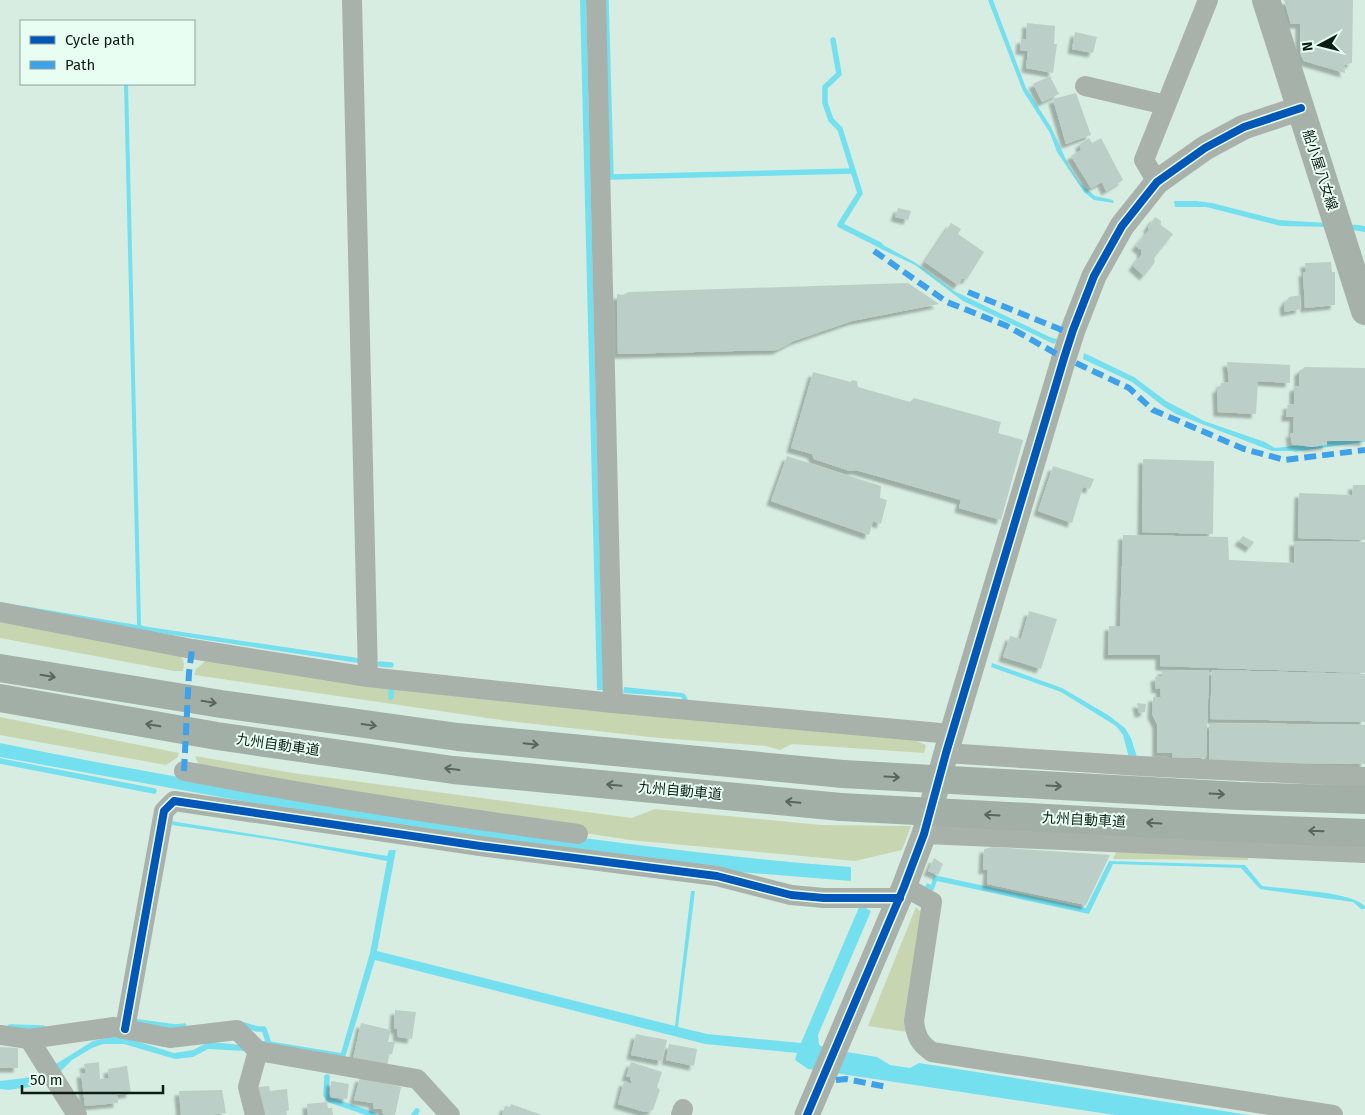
<svg xmlns="http://www.w3.org/2000/svg" width="1365" height="1115" font-family="'Fira Sans','Noto Sans JP',sans-serif">
	<style>
		.green { fill: #c7d6b0 }
		.water { fill: #74e0ef }
		.lines { fill: none; stroke-linecap: round; stroke-linejoin: round }
		.stream { stroke: #74e0ef; stroke-width: 5.5 }
		.building { fill: #bccec8; filter: url(#shadow) }
		.minor { stroke: #a9b1ab; stroke-width: 20 }
		.tertiary { stroke: #a9b1ab; stroke-width: 25 }
		.secondary { stroke: #a6b1aa; stroke-width: 28 }
		.motorway { stroke: #a2afa6; stroke-width: 28 }
		.motorway-bridge { stroke: #a2afa6; stroke-width: 28 }
		.quiet { stroke: #3da2ea; stroke-width: 6; stroke-dasharray: 12 6; stroke-linecap: butt }
		.cycleway-casing { stroke: #e8fef3; stroke-width: 11 }
		.cycleway { stroke: #0057b8; stroke-width: 8 }
		.oneway { stroke: #58665e }
		.labels { text-anchor: middle; dominant-baseline: central; stroke-width: 4; stroke-linejoin: round; paint-order: stroke }
		.street-label { font-size: 14px; fill: #0e1c15; stroke: #e8fef3 }
	</style>
	<defs>
		<filter id="shadow"><feDropShadow dx="-4.5" dy="4.5" stdDeviation="1" flood-color="#0004"/></filter>
	</defs>
	<rect width="100%" height="100%" fill="#d7ede2"/>
	<g class="green">
		<polygon points="0,622 179,652 184,663 183,671 174,671 0,638"/>
		<polygon points="209,658 905,736 926,745 924,753 792,744 780,750 766,746 659,738 508,721 194,675 196,669"/>
		<polygon points="0,717 179,753 177,758 166,765 0,735"/>
		<polygon points="195,756 293,773 632,818 655,809 821,825 911,826 902,850 855,861 630,840 449,812 209,770 198,763"/>
		<polygon points="1119,846 1249,850 1248,860 1113,859"/>
		<polygon points="916,907 922,913 907,1032 868,1026"/>
	</g>
	<g class="water">
		<polygon points="580,0 586,0 603,690 597,690"/>
		<polygon points="988,0 993,0 1026,88 1051,127 1069,166 1081,184 1095,196 1113,200 1114,203 1094,200 1084,192 1057,152 1050,133 1023,91"/>
		<polygon points="124,84 128,84 141,624 142,626 358,658 358,663 140,630 0,606 0,602 137,625"/>
		<polygon points="1174,201 1196,201 1212,203 1279,220 1359,225 1365,226 1365,232 1332,227 1281,226 1206,207 1175,207"/>
		<polygon points="876,241 916,263 954,291 1052,338 1058,339 1054,344 963,301 915,265 881,249 874,242"/>
		<polygon points="1084,353 1134,377 1166,401 1204,421 1265,442 1275,448 1292,446 1301,447 1301,451 1272,451 1176,414 1163,406 1132,382 1083,359"/>
		<polygon points="992,663 1062,688 1108,715 1125,728 1131,738 1137,757 1129,758 1123,735 1116,726 1061,692 991,667"/>
		<polygon points="624,687 682,693 685,694 689,702 685,704 681,697 623,693"/>
		<path d="M0,743C138,772 278,794 417,814C561,836 706,856 851,867V881L715,870L287,809L0,757Z"/>
		<polygon points="171,821 387,856 389,850 396,850 377,951 675,1026 691,891 695,891 678,1027 707,1034 801,1043 860,905 871,911 818,1035 819,1045 829,1049 877,1057 890,1065 910,1068 919,1063 1249,1115 1115,1115 808,1069 795,1060 797,1053 705,1044 375,960 344,1061 262,1046 244,1051 208,1049 193,1057 175,1059 124,1044 103,1044 92,1048 72,1060 60,1072 37,1086 8,1090 0,1089 0,1081 32,1077 43,1072 93,1041 111,1037 126,1038 174,1053 193,1050 209,1042 243,1045 259,1041 268,1041 341,1053 370,953 387,861 281,841 172,825"/>
		<path d="M1109,861L1245,865L1262,886C1285,889 1350,891 1365,906V909H1361L1353,902L1260,889L1241,868L1113,864L1089,914L937,881L933,891L925,887L927,883L931,885L934,875L1086,908Z"/>
	</g>
	<g class="lines">
		<g class="stream">
			<polyline points="606,0 611,177 853,171"/>
			<polyline points="833,40 839,74 825,87 825,103 831,120 840,129 860,193 840,225 880,245"/>
			<polyline points="1295,449 1365,439"/>
			<polyline points="380,664 391,665"/>
			<polyline points="391,697 391,686"/>
			<polyline points="0,761 154,791"/>
			<polyline points="131,1021 176,1027 184,1026"/>
			<polyline points="240,1024 257,1029 264,1029 268,1041"/>
			<polyline points="10,1027 43,1028"/>
			<polyline points="327,1077 326,1095 330,1100 374,1115"/>
			<polyline points="414,1115 417,1111"/>
		</g>
	</g>
	<g class="building">
		<polygon points="1284,0 1353,0 1352,63 1344,65 1345,73 1304,61 1300,53 1300,24 1291,24"/>
		<polygon points="1027,23 1055,26 1054,44 1057,44 1053,73 1026,68 1028,51 1020,50 1021,39 1026,39"/>
		<polygon points="1075,32 1097,37 1093,53 1072,49"/>
		<polygon points="1050,76 1059,94 1042,102 1033,84"/>
		<polygon points="1076,93 1091,135 1066,144 1053,99"/>
		<polygon points="1089,138 1092,143 1101,138 1123,180 1106,191 1102,182 1091,188 1071,156 1081,150 1080,144"/>
		<polygon points="898,208 911,211 908,220 895,217"/>
		<polygon points="1155,217 1161,221 1161,225 1173,234 1154,258 1155,262 1144,276 1133,266 1142,254 1141,250 1136,246 1149,230 1148,227"/>
		<polygon points="951,223 961,229 958,234 984,252 967,279 962,279 958,285 925,262"/>
		<polygon points="1331,262 1332,272 1335,272 1335,305 1305,308 1303,272 1306,272 1305,263"/>
		<polygon points="908,283 939,304 852,321 794,341 777,350 618,354 617,294 622,295 629,292"/>
		<polygon points="1301,295 1300,309 1285,312 1284,304 1289,297"/>
		<polygon points="1227,362 1290,365 1290,383 1258,381 1256,414 1218,412 1217,388 1220,388 1221,383 1229,382"/>
		<polygon points="1305,367 1365,368 1365,441 1327,441 1327,445 1311,447 1292,444 1290,433 1293,433 1294,417 1286,417 1286,411 1288,410 1287,405 1294,404 1294,387 1299,386 1299,371"/>
		<polygon points="813,372 851,382 852,380 857,381 858,387 910,402 914,398 1001,422 998,433 1023,440 1001,520 959,508 961,500 856,470 850,471 814,459 812,454 791,448"/>
		<polygon points="787,456 881,486 880,498 887,500 881,524 873,521 869,535 771,501"/>
		<polygon points="1143,459 1214,461 1213,534 1142,532"/>
		<polygon points="1053,466 1094,479 1090,489 1083,487 1072,523 1038,511"/>
		<polygon points="1353,485 1365,485 1365,540 1298,538 1299,493 1352,495"/>
		<polygon points="1123,535 1228,537 1229,560 1294,563 1294,541 1365,542 1365,673 1160,666 1160,655 1108,655 1109,626 1120,626"/>
		<polygon points="1243,536 1254,542 1250,548 1239,541"/>
		<polygon points="1029,611 1057,619 1041,669 1003,657 1010,636 1021,639"/>
		<polygon points="1162,670 1209,670 1206,758 1172,758 1172,753 1157,753 1157,724 1152,714 1153,697 1161,697 1160,688 1156,689 1155,677 1162,676"/>
		<polygon points="1212,670 1365,674 1365,722 1210,719"/>
		<polygon points="1137,703 1146,704 1145,712 1139,713"/>
		<polygon points="1209,723 1365,725 1365,764 1209,762"/>
		<polygon points="992,847 1110,855 1086,905 987,884 988,869 983,870 984,849"/>
		<polygon points="934,858 943,864 938,875 928,871"/>
		<polygon points="395,1010 416,1012 412,1039 398,1037 397,1029 394,1029"/>
		<polygon points="361,1023 391,1030 388,1042 395,1042 392,1054 389,1054 387,1068 353,1059"/>
		<polygon points="636,1034 667,1040 662,1061 631,1055"/>
		<polygon points="669,1044 697,1049 694,1066 666,1060"/>
		<polygon points="0,1047 18,1048 18,1068 0,1068"/>
		<polygon points="99,1062 100,1079 109,1078 108,1069 127,1066 131,1093 117,1095 118,1103 85,1106 81,1073 86,1073 84,1064"/>
		<polygon points="631,1062 662,1072 657,1087 660,1090 653,1110 645,1112 618,1104 624,1081 632,1084 630,1077 626,1077"/>
		<polygon points="360,1077 401,1087 395,1115 383,1114 382,1109 374,1109 373,1103 354,1100"/>
		<polygon points="331,1081 349,1084 347,1099 330,1097"/>
		<polygon points="269,1086 270,1091 287,1089 289,1110 286,1111 287,1115 261,1115 258,1087"/>
		<polygon points="222,1090 226,1113 210,1115 181,1115 179,1091"/>
		<polygon points="327,1102 328,1108 332,1108 333,1115 308,1115 307,1104"/>
		<polygon points="511,1104 542,1115 502,1115 505,1106 510,1107"/>
	</g>
	<g class="lines">
		<g class="minor">
			<polyline points="352,0 368,677"/>
			<polyline points="596,0 613,703"/>
			<polyline points="1085,86 1166,105"/>
			<polyline points="1157,182 1144,160 1208,0"/>
			<polyline points="0,612 192,649 368,677 613,703 951,734"/>
			<polyline points="946,753 1140,766 1365,777"/>
			<path d="M184,771C315,796 446,816 578,834"/>
			<polyline points="924,834 1365,853"/>
			<path d="M914,892L932,902L914,1021C916,1036 919,1043 932,1052L1333,1115"/>
			<polyline points="125,1029 164,811 174,801 480,846 717,876 791,895 824,898 900,898"/>
			<polyline points="0,1035 29,1039 114,1027 170,1038 237,1030 258,1051 417,1079 450,1115"/>
			<polyline points="29,1039 77,1115"/>
			<polyline points="255,1115 248,1087 258,1051"/>
			<polyline points="681,1115 683,1109"/>
		</g>
		<polyline class="tertiary" points="807,1115 904,887 924,834 946,753 1064,358 1073,330 1094,276 1122,226 1157,182 1205,148 1244,127 1301,108"/>
		<polyline class="secondary" points="1266,0 1365,311"/>
		<g class="motorway">
			<polyline points="0,668 221,704 458,737 843,774"/>
			<polyline points="0,698 217,736 453,770 841,807"/>
		</g>
		<g class="motorway-bridge">
			<polyline points="843,774 1240,796 1365,800"/>
			<polyline points="841,807 1233,828 1365,833"/>
		</g>
		<g class="quiet">
			<polyline points="874,251 947,302 1007,326 1064,358"/>
			<polyline points="968,292 1072,334"/>
			<polyline points="1076,363 1129,388 1153,410 1244,449 1285,460 1365,450"/>
			<polyline points="184,771 189,673 192,649"/>
			<polyline points="836,1080 846,1079 887,1087"/>
		</g>
		<g class="cycleway-casing">
			<g id="cycleway">
				<polyline points="125,1029 164,811 174,801 480,846 717,876 791,895 824,898 900,898"/>
				<polyline points="807,1115 904,887 924,834 946,753 1064,358 1073,330 1094,276 1122,226 1157,182 1205,148 1244,127 1301,108"/>
			</g>
		</g>
		<use href="#cycleway" class="cycleway"/>
	</g>
	<defs><path id="oneway-shaft" d="M-6 0H5M1.5-3L5.5 0L1.5 3" fill="none" stroke-width="1.6" stroke-linecap="round" stroke-linejoin="round" transform="scale(1.25)"/></defs>
	<g class="oneway">
		<use href="#oneway-shaft" transform="translate(48 676) rotate(9)"/>
		<use href="#oneway-shaft" transform="translate(209 702) rotate(9)"/>
		<use href="#oneway-shaft" transform="translate(153 725) rotate(-170)"/>
		<use href="#oneway-shaft" transform="translate(369 725) rotate(8)"/>
		<use href="#oneway-shaft" transform="translate(531 744) rotate(6)"/>
		<use href="#oneway-shaft" transform="translate(452 769) rotate(-173)"/>
		<use href="#oneway-shaft" transform="translate(892 777) rotate(3)"/>
		<use href="#oneway-shaft" transform="translate(614 785) rotate(-175)"/>
		<use href="#oneway-shaft" transform="translate(1054 786) rotate(3)"/>
		<use href="#oneway-shaft" transform="translate(1217 794) rotate(3)"/>
		<use href="#oneway-shaft" transform="translate(793 802) rotate(-175)"/>
		<use href="#oneway-shaft" transform="translate(992 815) rotate(-177)"/>
		<use href="#oneway-shaft" transform="translate(1154 823) rotate(-177)"/>
		<use href="#oneway-shaft" transform="translate(1316 831) rotate(-178)"/>
	</g>
	<g class="labels">
		<g class="street-label">
			<text transform="translate(1320 170) rotate(72)">船小屋八女線</text>
			<text transform="translate(278 745) rotate(8)">九州自動車道</text>
			<text transform="translate(680 791) rotate(5)">九州自動車道</text>
			<text transform="translate(1084 820) rotate(3)">九州自動車道</text>
		</g>
	</g>
	<rect x="20" y="20" width="175" height="65" fill="#e8fef3" stroke="#91a49a"/>
	<rect x="30" y="36" width="25" height="8" fill="#0057b8" stroke="#91a49a"/>
	<text x="65" y="45" font-size="15" fill="#0e1c15">Cycle path</text>
	<rect x="30" y="61" width="25" height="8" fill="#3da2ea" stroke="#91a49a"/>
	<text x="65" y="70" font-size="15" fill="#0e1c15">Path</text>
	<g transform="translate(1320 45) rotate(263)" stroke="#e8fef3" stroke-width="4" paint-order="stroke">
	<path d="M0-4L9 19L0 12L-9 19Z" fill="#0e1c15"/>
	<text y="-8" font-size="14" font-weight="bold" text-anchor="middle" fill="#0e1c15">N</text>
	</g>
	<path d="M22 1085v8h141v-8" fill="none" stroke="#0e1c15" stroke-width="2.5"/>
	<text x="30" y="1085" font-size="15" fill="#0e1c15" stroke="#e8fef3" stroke-width="4" paint-order="stroke">50 m</text>
</svg>
